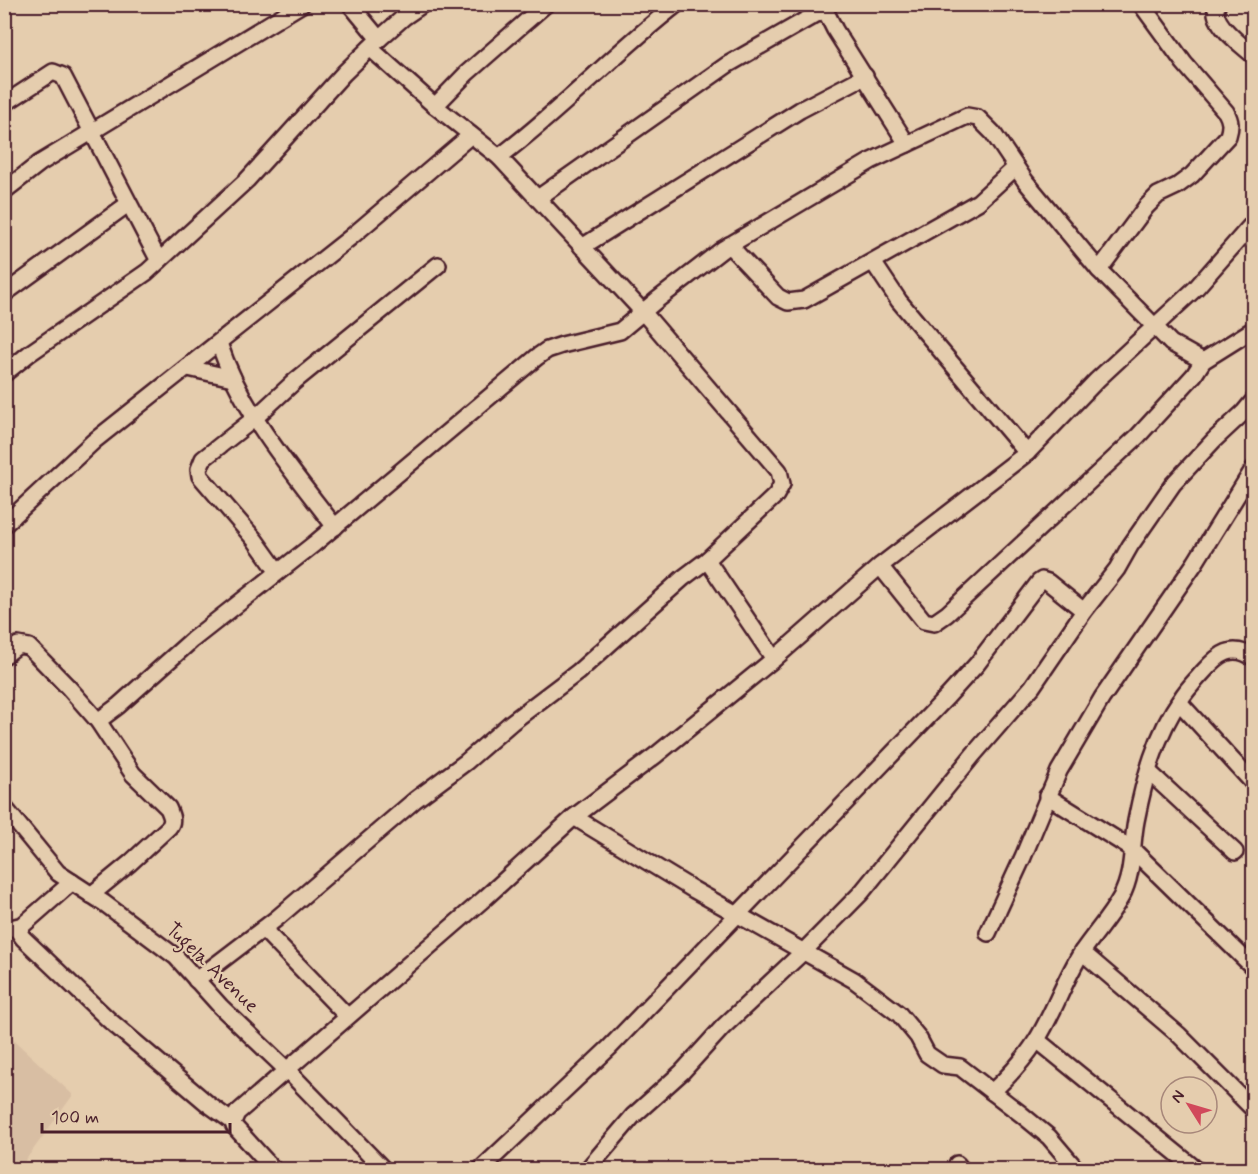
<svg xmlns="http://www.w3.org/2000/svg" width="1258" height="1174" font-family="Mynerve,sans-serif">
	<style>
		.built { fill: #d8bea3 }
		.lines { fill: none; stroke-linecap: round; stroke-linejoin: round }
		.minor-casing { stroke: #4a1f2b; stroke-width: 20 }
		.minor { stroke: #e5cdae; stroke-width: 15 }
		.labels { text-anchor: middle; dominant-baseline: central; stroke-width: 4.5; stroke-linejoin: round; paint-order: stroke }
		.street-label { font-size: 20px; fill: #4a1f2b; stroke: #e5cdae }
	</style>
	<rect width="100%" height="100%" fill="#e5cdae"/>
	<filter id="ink" filterUnits="userSpaceOnUse"><feTurbulence type="fractalNoise" baseFrequency=".0167" numOctaves="2"/><feDisplacementMap in="SourceGraphic" scale="12" xChannelSelector="R" yChannelSelector="G"/><feConvolveMatrix kernelMatrix="1 2 1 2 8 2 1 2 1" color-interpolation-filters="sRGB"/></filter>
	<g filter="url(#ink)">
		<polygon class="built" points="5,1032 73,1095 19,1169 5,1169"/>
		<g class="lines">
			<g class="minor-casing">
				<g id="minor">
					<polyline points="350,4 379,39"/>
					<polyline points="822,4 835,30 907,144"/>
					<path d="M1218,4C1207,21 1242,45 1254,56"/>
					<polyline points="4,104 53,72 63,76 159,261"/>
					<polyline points="435,106 467,73 546,4"/>
					<path d="M499,157C562,110 615,52 677,4"/>
					<polyline points="4,191 40,163 302,4"/>
					<polyline points="538,198 727,65 825,9"/>
					<polyline points="729,245 778,297 788,302 804,300 978,202 1016,167"/>
					<polyline points="582,247 800,110 865,76"/>
					<polyline points="873,262 899,301 1027,453"/>
					<path d="M1099,270L1146,207L1158,195L1177,186L1192,175L1228,136C1231,126 1231,121 1226,112L1184,63L1141,4"/>
					<polyline points="4,294 128,204"/>
					<path d="M219,343C242,413 291,469 335,527"/>
					<polyline points="188,368 233,378"/>
					<polyline points="4,374 30,353 147,272 247,180 344,73 379,39 404,17 423,4"/>
					<polyline points="4,525 94,441 351,237 471,135"/>
					<polyline points="707,560 774,659"/>
					<polyline points="880,566 924,621 934,623 947,614 1138,436 1194,375 1203,361 1254,329"/>
					<polyline points="278,572 255,540 200,476 199,469 203,459 255,418 295,381 438,265"/>
					<path d="M4,656L18,645L29,647L69,688L98,721L133,774L168,808C171,815 174,821 169,827L130,863L91,895"/>
					<polyline points="1179,702 1254,784"/>
					<polyline points="98,721 118,706 192,640 314,544 537,357 547,350 562,345 620,331 657,300 723,249 871,161 967,116 978,118 993,133 1026,182 1099,270 1171,343 1203,361"/>
					<polyline points="1149,772 1235,852"/>
					<polyline points="1047,796 1132,849 1254,968"/>
					<polyline points="4,807 58,873 104,903 176,957 221,1007 287,1070 384,1170"/>
					<polyline points="4,925 11,928 23,925 72,882"/>
					<polyline points="16,928 23,938 109,1020 208,1104 233,1122"/>
					<polyline points="263,929 347,1016"/>
					<polyline points="988,933 1023,857 1059,771 1102,698 1195,563 1254,468"/>
					<polyline points="1082,952 1179,1035 1254,1110"/>
					<polyline points="196,980 276,919 415,800 466,762 512,722 578,672 683,578 707,560 776,495 782,484 779,471 643,312 499,157 435,106 370,48"/>
					<polyline points="1037,1040 1197,1170"/>
					<path d="M992,1092C1008,1077 1024,1060 1036,1041C1054,1013 1064,980 1082,952C1095,933 1110,917 1121,897C1134,873 1131,847 1136,821C1144,780 1156,734 1181,699C1187,689 1196,680 1204,671C1219,654 1232,643 1254,658"/>
					<polyline points="957,1164 962,1170"/>
					<polyline points="274,1170 234,1126 233,1122 237,1113 485,898 574,817"/>
					<polyline points="480,1170 609,1048 947,697 977,664 1039,582 1042,580 1048,582 1084,611"/>
					<polyline points="587,1170 633,1116 682,1072 723,1027 804,951 861,893 973,755 1032,687 1084,611 1117,569 1130,546 1173,484 1214,440 1244,412 1254,400"/>
					<polyline points="1077,1170 1049,1137 1021,1114 960,1067 943,1065 927,1054 918,1037 899,1014 854,980 694,890 574,817 656,755 774,659 880,566 1027,453 1097,380 1196,288 1254,222"/>
				</g>
			</g>
			<use href="#minor" class="minor"/>
		</g>
	</g>
	<g class="labels">
		<g class="street-label">
			<text transform="translate(212 968) rotate(44)">Tugela Avenue</text>
		</g>
	</g>
	<rect width="1258" height="1174" fill="none" stroke="#e5cdae" stroke-width="24"/>
	<rect x="12" y="12" width="1234" height="1150" fill="none" stroke="#4a1f2b" stroke-width="2" filter="url(#ink)"/>
	<g transform="translate(1189 1105) rotate(307)"><circle r="28" fill="#e5cdae" stroke="#a7877a" stroke-width="1.5"/>
	<path d="M0-4.5L10 22L0 15L-10 22Z" fill="#d1495b"/>
	<text y="-9" font-size="16" font-weight="bold" text-anchor="middle" fill="#4a1f2b">N</text>
	</g>
	<path d="M42 1123v9h188v-9" fill="none" stroke="#4a1f2b" stroke-width="3"/>
	<text x="51" y="1123" font-size="18" fill="#4a1f2b" stroke="#e5cdae" stroke-width="4.5" paint-order="stroke">100 m</text>
</svg>
